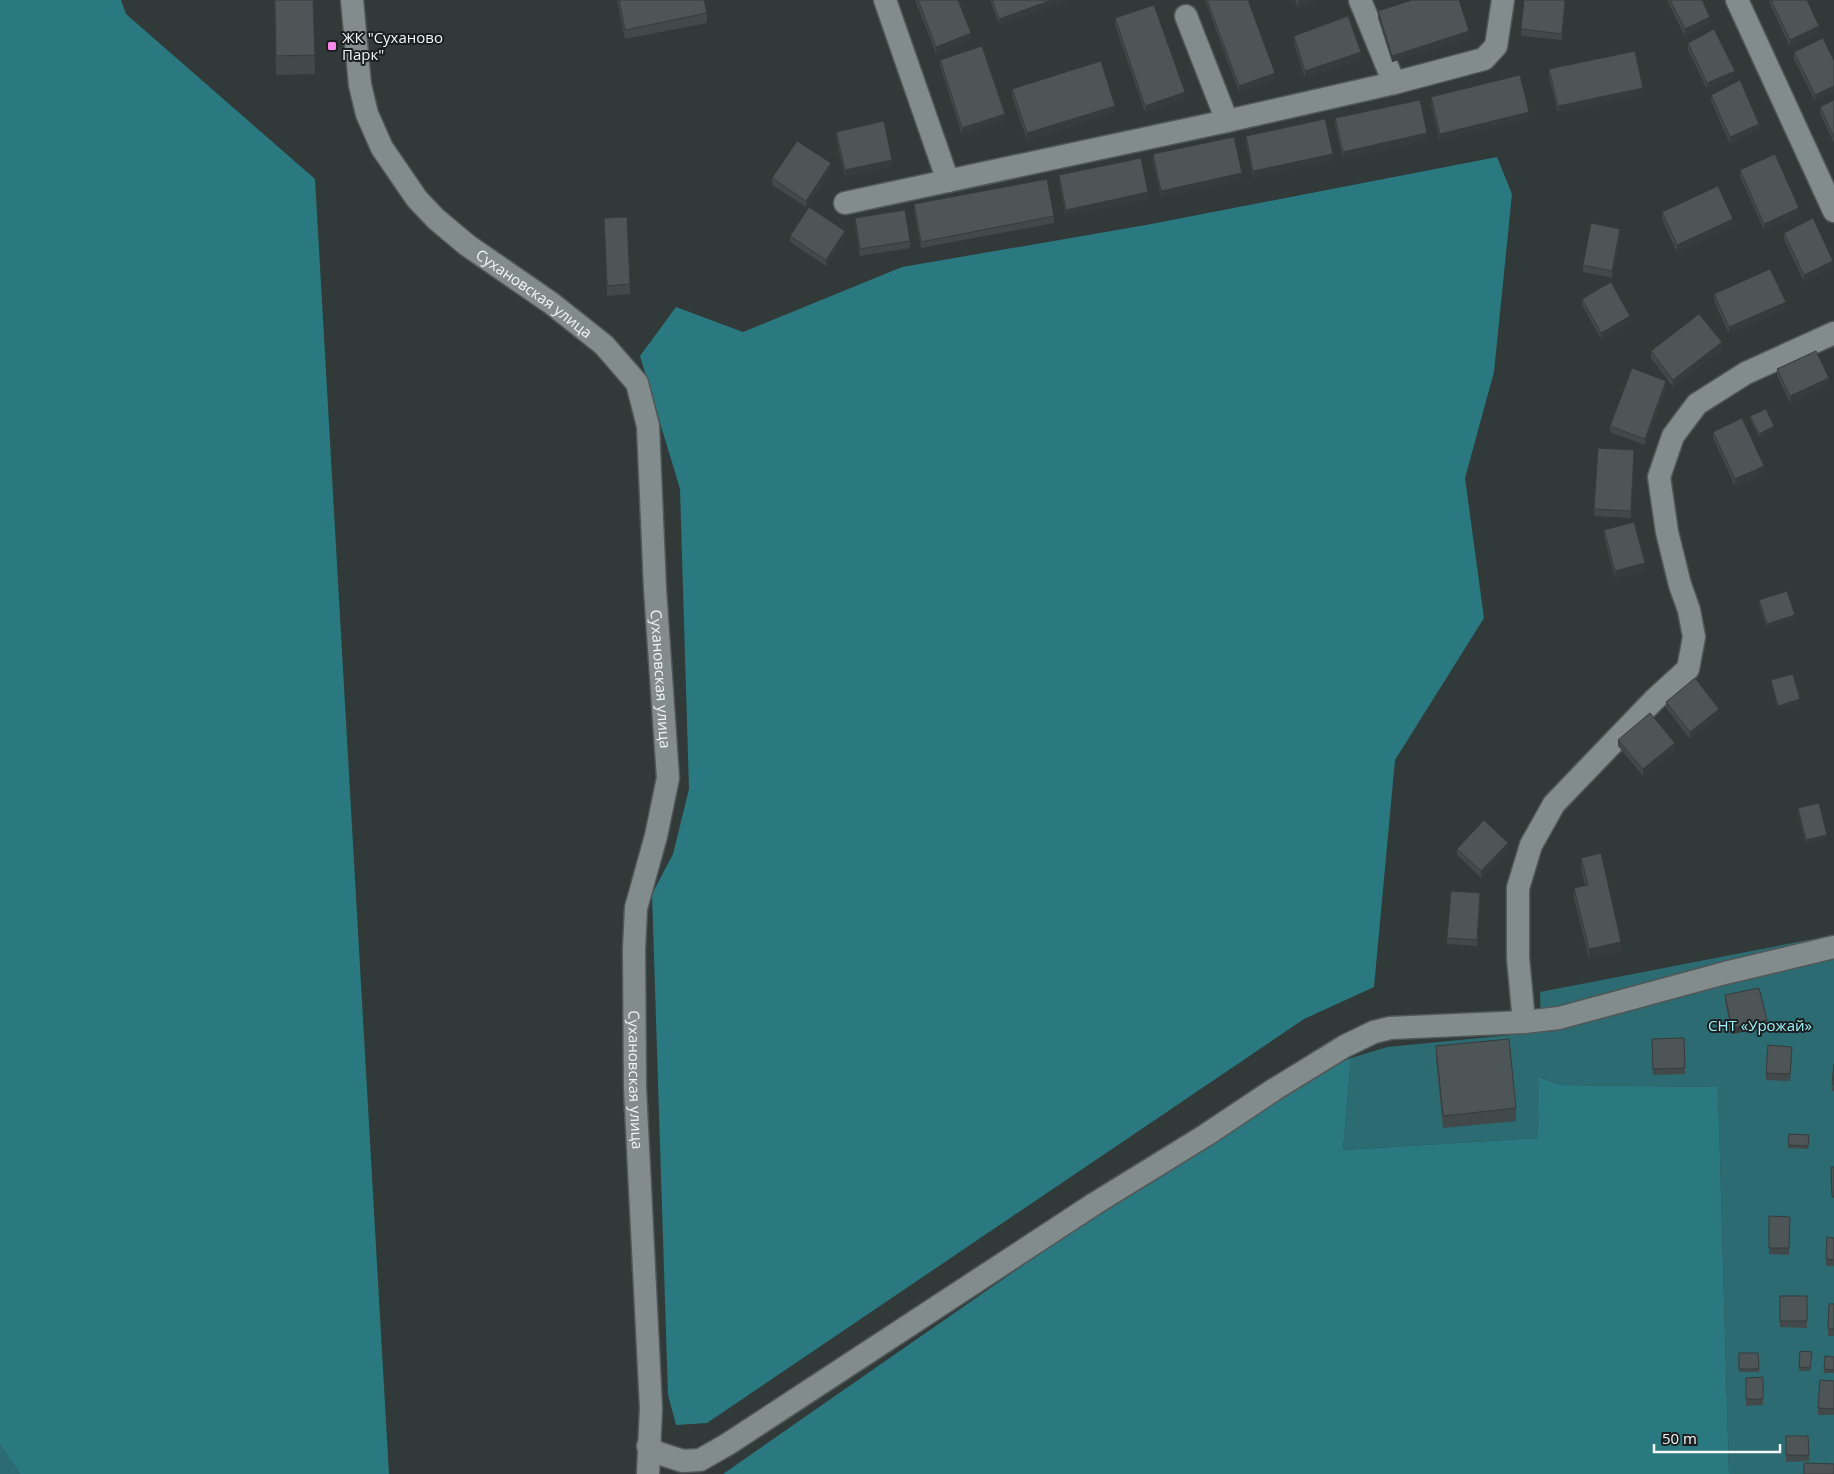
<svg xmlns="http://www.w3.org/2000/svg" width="1834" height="1474" font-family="'Open Sans',sans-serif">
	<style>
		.green { fill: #2c6b71 }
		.forest { fill: #2a7980 }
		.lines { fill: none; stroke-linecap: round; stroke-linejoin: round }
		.minor-casing { stroke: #515858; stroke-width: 25 }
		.minor { stroke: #838c8c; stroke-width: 22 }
		.wall { fill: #42494a }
		.shaded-wall { fill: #363c3c }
		.building { fill: #4d5556; stroke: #363c3c }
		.poi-dot { fill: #f788ec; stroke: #1c1f20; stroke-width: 2 }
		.labels { text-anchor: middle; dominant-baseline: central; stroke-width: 4; stroke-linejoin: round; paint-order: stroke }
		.poi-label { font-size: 15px; fill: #f1f6f6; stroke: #1c1f20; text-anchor: start }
		.street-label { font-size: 15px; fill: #f1f6f6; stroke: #1c1f20 }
		.park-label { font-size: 15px; fill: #9bf3fb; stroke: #1c1f20 }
	</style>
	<rect width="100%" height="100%" fill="#313939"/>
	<g class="green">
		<polygon points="1834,935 1834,1474 1729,1474 1718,1087 1562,1085 1540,1077 1538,1138 1343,1150 1351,1058 1387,1047 1541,1032 1540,992"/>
		<polygon points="0,1445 20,1474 0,1474"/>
	</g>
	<g class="forest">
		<polygon points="0,0 121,0 126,14 315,179 389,1474 20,1474 0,1445"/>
		<polygon points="1497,157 1512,194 1494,372 1465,478 1484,618 1395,760 1374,987 1304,1019 707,1423 676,1425 668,1395 652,894 673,854 689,789 680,489 640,356 676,307 743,332 902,267 1146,225"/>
		<polygon points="1351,1058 1343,1150 1538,1138 1539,1077 1562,1085 1718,1087 1729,1474 723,1474 1259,1101"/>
	</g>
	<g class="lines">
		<g class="minor-casing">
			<g id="minor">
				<path id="s1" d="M352,0L360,85L367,114L382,148L417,199L436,219L467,245L551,303L604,345L637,383L648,426L655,589L668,778L656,836L636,908L634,949L635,1088L651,1408L648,1474"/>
				<polyline points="885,0 948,181"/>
				<polyline points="1360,0 1394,83"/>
				<polyline points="1737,0 1834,211"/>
				<polyline points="1186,16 1227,121"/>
				<polyline points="845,203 1227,121 1394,83 1484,59 1496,46 1503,0"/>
				<polyline points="1524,1022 1518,958 1518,888 1531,845 1554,804 1654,700 1688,669 1694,637 1689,610 1680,585 1667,532 1659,477 1673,436 1697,404 1746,373 1834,333"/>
				<polyline points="648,1446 658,1453 683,1461 700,1460 728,1444 1094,1204 1206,1135 1275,1089 1345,1046 1374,1032 1390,1028 1524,1022 1559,1018 1725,973 1834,947"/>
			</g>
		</g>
		<use href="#minor" class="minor"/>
	</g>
	<g class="wall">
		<polygon points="274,0 313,0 315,74 276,75"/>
		<polygon points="617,0 704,0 707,13 707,23 625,39"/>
		<polygon points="915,0 958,0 971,40 936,53"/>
		<polygon points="990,0 1070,0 999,25"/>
		<polygon points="1205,0 1248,0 1275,79 1239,92"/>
		<polygon points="1295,0 1318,0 1298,8"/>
		<polygon points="1566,0 1562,40 1521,36 1521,29"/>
		<polygon points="1667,0 1702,0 1710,23 1685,36"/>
		<polygon points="1770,0 1807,0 1819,33 1790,47 1770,4"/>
		<polygon points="1378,11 1469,38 1392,62 1378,18"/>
		<polygon points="1115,18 1185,98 1145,112 1115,25"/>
		<polygon points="1294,36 1361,59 1305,78 1294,43"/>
		<polygon points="1823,38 1815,101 1794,59 1794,52"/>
		<polygon points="1688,43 1735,77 1707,89 1688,50"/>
		<polygon points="940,60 1005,120 962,135 940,66"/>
		<polygon points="1549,69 1643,94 1558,113 1549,76"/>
		<polygon points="1012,89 1115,112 1027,140 1012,96"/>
		<polygon points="1711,95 1759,130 1730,144 1711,101"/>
		<polygon points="1431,97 1529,118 1440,140 1431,104"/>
		<polygon points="1834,100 1834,143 1820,113 1820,107"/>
		<polygon points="1335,118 1427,140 1343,159 1335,125"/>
		<polygon points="836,132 892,166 845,177 836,138"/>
		<polygon points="1246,136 1333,160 1253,177 1246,142"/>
		<polygon points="1153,154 1242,180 1161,197 1153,161"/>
		<polygon points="831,170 806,207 772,185 772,178"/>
		<polygon points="1740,170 1799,215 1764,230 1740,176"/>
		<polygon points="1059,175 1148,199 1066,216 1059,182"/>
		<polygon points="914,204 1054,216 1054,223 921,248 914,211"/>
		<polygon points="1662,212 1733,226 1677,252 1662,219"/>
		<polygon points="604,218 630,284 630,294 607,296"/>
		<polygon points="855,218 910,241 910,248 860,256 855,225"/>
		<polygon points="1784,233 1833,268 1804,282 1784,239"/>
		<polygon points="790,236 845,238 826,266 790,242"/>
		<polygon points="1620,236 1612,278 1583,272 1583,265"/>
		<polygon points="1714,294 1786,308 1729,334 1714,301"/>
		<polygon points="1582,299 1630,322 1601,339 1582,305"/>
		<polygon points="1722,349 1673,387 1651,358 1651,351"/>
		<polygon points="1777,369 1829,384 1790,403 1777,375"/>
		<polygon points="1666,387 1645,445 1610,432 1610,426"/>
		<polygon points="1750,416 1774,430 1759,437 1750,419"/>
		<polygon points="1713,432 1764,472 1735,486 1713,438"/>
		<polygon points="1634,456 1631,518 1594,516 1594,509"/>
		<polygon points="1604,530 1645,570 1615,578 1604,536"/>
		<polygon points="1759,600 1795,618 1767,628 1759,604"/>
		<polygon points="1771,680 1800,703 1778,709 1771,683"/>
		<polygon points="1666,702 1719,715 1690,739 1666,708"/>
		<polygon points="1618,740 1675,749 1643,776 1618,746"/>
		<polygon points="1798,808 1827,838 1806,844 1798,812"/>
		<polygon points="1457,849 1508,849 1481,878 1457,855"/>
		<polygon points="1581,858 1621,951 1589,959 1574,898 1574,888 1585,886 1581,867"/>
		<polygon points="1480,900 1477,946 1447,944 1447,938"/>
		<polygon points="1725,995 1767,1027 1732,1034 1725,1002"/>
		<polygon points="1684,1038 1685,1074 1653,1075 1652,1039"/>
		<polygon points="1436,1046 1516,1108 1516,1121 1443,1128 1436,1059"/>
		<polygon points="1792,1053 1790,1081 1766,1080 1766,1073"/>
		<polygon points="1834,1064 1834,1091 1832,1091"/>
		<polygon points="1789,1134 1809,1135 1808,1149 1788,1148"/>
		<polygon points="1790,1217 1789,1255 1769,1254 1769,1248"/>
		<polygon points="1834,1238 1834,1266 1826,1266 1826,1259"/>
		<polygon points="1780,1296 1807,1296 1807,1328 1780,1327"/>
		<polygon points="1829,1304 1834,1304 1834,1336 1828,1336"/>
		<polygon points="1800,1351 1812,1352 1810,1371 1799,1371"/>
		<polygon points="1739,1353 1758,1353 1759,1372 1739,1372"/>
		<polygon points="1825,1356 1834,1357 1834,1373 1824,1373"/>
		<polygon points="1763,1377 1763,1405 1746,1406 1746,1378"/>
		<polygon points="1834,1381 1834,1415 1818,1415 1818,1408"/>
		<polygon points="1786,1436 1808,1436 1809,1461 1786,1462"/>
	</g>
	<g class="shaded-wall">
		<polygon points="1052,0 1070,0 999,25 999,19"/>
		<polygon points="1301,0 1318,0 1298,8 1298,1"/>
		<polygon points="1565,0 1566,0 1562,40 1562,34"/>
		<polygon points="1710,17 1710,23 1685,36 1685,29"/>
		<polygon points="1819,26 1819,33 1790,47 1790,40"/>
		<polygon points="1469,31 1469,38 1392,62 1392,56"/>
		<polygon points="971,33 971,40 936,53 936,47"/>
		<polygon points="1361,52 1361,59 1305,78 1305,71"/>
		<polygon points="1735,71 1735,77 1707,89 1707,83"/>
		<polygon points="1275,73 1275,79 1239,92 1239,86"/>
		<polygon points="1834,86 1834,92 1815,101 1815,95"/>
		<polygon points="1643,88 1643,94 1558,113 1558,106"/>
		<polygon points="1185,92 1185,98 1145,112 1145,106"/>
		<polygon points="1115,106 1115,112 1027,140 1027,133"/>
		<polygon points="1529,112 1529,118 1440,140 1440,134"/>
		<polygon points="1005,114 1005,120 962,135 962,128"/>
		<polygon points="1759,124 1759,130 1730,144 1730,137"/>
		<polygon points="1427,133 1427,140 1343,159 1343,152"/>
		<polygon points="1333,154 1333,160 1253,177 1253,171"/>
		<polygon points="892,160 892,166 845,177 845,170"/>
		<polygon points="831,163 831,170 806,207 806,201"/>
		<polygon points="1242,173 1242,180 1161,197 1161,191"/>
		<polygon points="1148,192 1148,199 1066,216 1066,210"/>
		<polygon points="1799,208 1799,215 1764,230 1764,224"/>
		<polygon points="1733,219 1733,226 1677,252 1677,245"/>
		<polygon points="1620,229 1620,236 1612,278 1612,271"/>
		<polygon points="845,231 845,238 826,266 826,260"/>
		<polygon points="1833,261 1833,268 1804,282 1804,275"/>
		<polygon points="1786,302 1786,308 1729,334 1729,327"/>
		<polygon points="1630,316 1630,322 1601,339 1601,333"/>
		<polygon points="1722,342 1722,349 1673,387 1673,380"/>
		<polygon points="1829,378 1829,384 1790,403 1790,396"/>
		<polygon points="1666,381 1666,387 1645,445 1645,439"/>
		<polygon points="1774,426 1774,430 1759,437 1759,434"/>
		<polygon points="1764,466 1764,472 1735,486 1735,479"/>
		<polygon points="1645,563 1645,570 1615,578 1615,571"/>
		<polygon points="1795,615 1795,618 1767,628 1767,624"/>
		<polygon points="1800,699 1800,703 1778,709 1778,706"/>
		<polygon points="1719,709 1719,715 1690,739 1690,732"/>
		<polygon points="1675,743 1675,749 1643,776 1643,769"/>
		<polygon points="1827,835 1827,838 1806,844 1806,840"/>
		<polygon points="1508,843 1508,849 1481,878 1481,871"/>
		<polygon points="1621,942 1621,951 1589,959 1589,949"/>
		<polygon points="1767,1020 1767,1027 1732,1034 1732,1028"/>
	</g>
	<g class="building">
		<polygon points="275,0 313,0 315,55 276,56"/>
		<polygon points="619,0 704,0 707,13 625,30"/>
		<polygon points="918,0 958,0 971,33 936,47"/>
		<polygon points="992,0 1052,0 999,19"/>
		<polygon points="1207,0 1248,0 1275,73 1239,86"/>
		<polygon points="1412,0 1459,0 1469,31 1392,56 1378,11"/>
		<polygon points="1524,0 1565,0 1562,34 1521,29"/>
		<polygon points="1670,0 1702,0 1710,17 1685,29"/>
		<polygon points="1771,0 1807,0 1819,26 1790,40"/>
		<polygon points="1154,5 1185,92 1145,106 1115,18"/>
		<polygon points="1348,16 1361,52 1305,71 1294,36"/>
		<polygon points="1714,29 1735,71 1707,83 1688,43"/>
		<polygon points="1823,38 1834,61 1834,86 1815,95 1794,52"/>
		<polygon points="982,46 1005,114 962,128 940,60"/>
		<polygon points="1635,51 1643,88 1558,106 1549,69"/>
		<polygon points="1101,61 1115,106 1027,133 1012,89"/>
		<polygon points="1520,75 1529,112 1440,134 1431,97"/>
		<polygon points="1740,80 1759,124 1730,137 1711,95"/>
		<polygon points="1420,100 1427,133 1343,152 1335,118"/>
		<polygon points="1834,100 1834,137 1820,107"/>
		<polygon points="1325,119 1333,154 1253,171 1246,136"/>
		<polygon points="884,121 892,160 845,170 836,132"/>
		<polygon points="1234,137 1242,173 1161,191 1153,154"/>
		<polygon points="797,141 831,163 806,201 772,178"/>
		<polygon points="1775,154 1799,208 1764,224 1740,170"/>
		<polygon points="1141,158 1148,192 1066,210 1059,175"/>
		<polygon points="1047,179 1054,216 921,242 914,204"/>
		<polygon points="1718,186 1733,219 1677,245 1662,212"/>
		<polygon points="809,207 845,231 826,260 790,236"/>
		<polygon points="905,210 910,241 860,249 855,218"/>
		<polygon points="627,217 630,284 607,286 604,218"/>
		<polygon points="1813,218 1833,261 1804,275 1784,233"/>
		<polygon points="1591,223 1620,229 1612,271 1583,265"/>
		<polygon points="1770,269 1786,302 1729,327 1714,294"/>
		<polygon points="1611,282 1630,316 1601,333 1582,299"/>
		<polygon points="1699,314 1722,342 1673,380 1651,351"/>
		<polygon points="1816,351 1829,378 1790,396 1777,369"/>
		<polygon points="1632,368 1666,381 1645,439 1610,426"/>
		<polygon points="1766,409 1774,426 1759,434 1750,416"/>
		<polygon points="1742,418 1764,466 1735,479 1713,432"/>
		<polygon points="1598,448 1634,450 1631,511 1594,509"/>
		<polygon points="1634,522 1645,563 1615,571 1604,530"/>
		<polygon points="1787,591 1795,615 1767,624 1759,600"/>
		<polygon points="1793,674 1800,699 1778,706 1771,680"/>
		<polygon points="1695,678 1719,709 1690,732 1666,702"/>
		<polygon points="1650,713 1675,743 1643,769 1618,740"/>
		<polygon points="1819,803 1827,835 1806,840 1798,808"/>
		<polygon points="1484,820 1508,843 1481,871 1457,849"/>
		<polygon points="1601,853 1621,942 1589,949 1574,888 1588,885 1581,858"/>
		<polygon points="1451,891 1480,893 1477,940 1447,938"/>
		<polygon points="1759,988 1767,1020 1732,1028 1725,995"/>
		<polygon points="1684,1038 1685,1068 1653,1069 1652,1039"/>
		<polygon points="1509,1039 1516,1108 1443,1116 1436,1046"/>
		<polygon points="1768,1045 1792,1047 1790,1074 1766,1073"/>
		<polygon points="1834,1064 1834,1084 1832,1084"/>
		<polygon points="1789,1134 1809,1135 1808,1146 1788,1145"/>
		<polygon points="1831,1167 1834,1167 1834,1197 1832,1197"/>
		<polygon points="1769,1216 1790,1217 1789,1248 1769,1248"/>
		<polygon points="1827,1237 1834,1238 1834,1260 1826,1259"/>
		<rect x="1780" y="1296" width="27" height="25"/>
		<polygon points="1829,1304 1834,1304 1834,1329 1828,1329"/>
		<polygon points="1800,1351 1812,1352 1810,1368 1799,1367"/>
		<polygon points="1739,1353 1758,1353 1759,1369 1739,1369"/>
		<polygon points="1825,1356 1834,1357 1834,1370 1824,1369"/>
		<polygon points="1763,1377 1763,1399 1746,1399 1746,1378"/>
		<polygon points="1820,1380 1834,1381 1834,1409 1818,1408"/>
		<polygon points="1786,1436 1808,1436 1809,1455 1786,1455"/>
		<polygon points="1804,1463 1834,1464 1834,1474 1804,1474"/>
	</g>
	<rect class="poi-dot" x="327" y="41" width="10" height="10" rx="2.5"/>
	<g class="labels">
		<g class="poi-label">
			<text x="342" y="37">ЖК "Суханово<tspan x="342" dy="17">Парк"</tspan></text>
		</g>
		<g class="street-label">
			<text stroke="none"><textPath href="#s1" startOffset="365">Сухановская улица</textPath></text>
			<text stroke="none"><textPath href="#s1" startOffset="800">Сухановская улица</textPath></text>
			<text stroke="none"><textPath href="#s1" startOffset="1205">Сухановская улица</textPath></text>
		</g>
		<g class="park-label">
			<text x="1760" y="1025">СНТ «Урожай»</text>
		</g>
	</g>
	<path d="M1654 1444v8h126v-8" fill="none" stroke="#f1f6f6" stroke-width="2.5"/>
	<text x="1662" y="1444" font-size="15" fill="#f1f6f6" stroke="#1c1f20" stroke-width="4" paint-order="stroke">50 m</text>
</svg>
